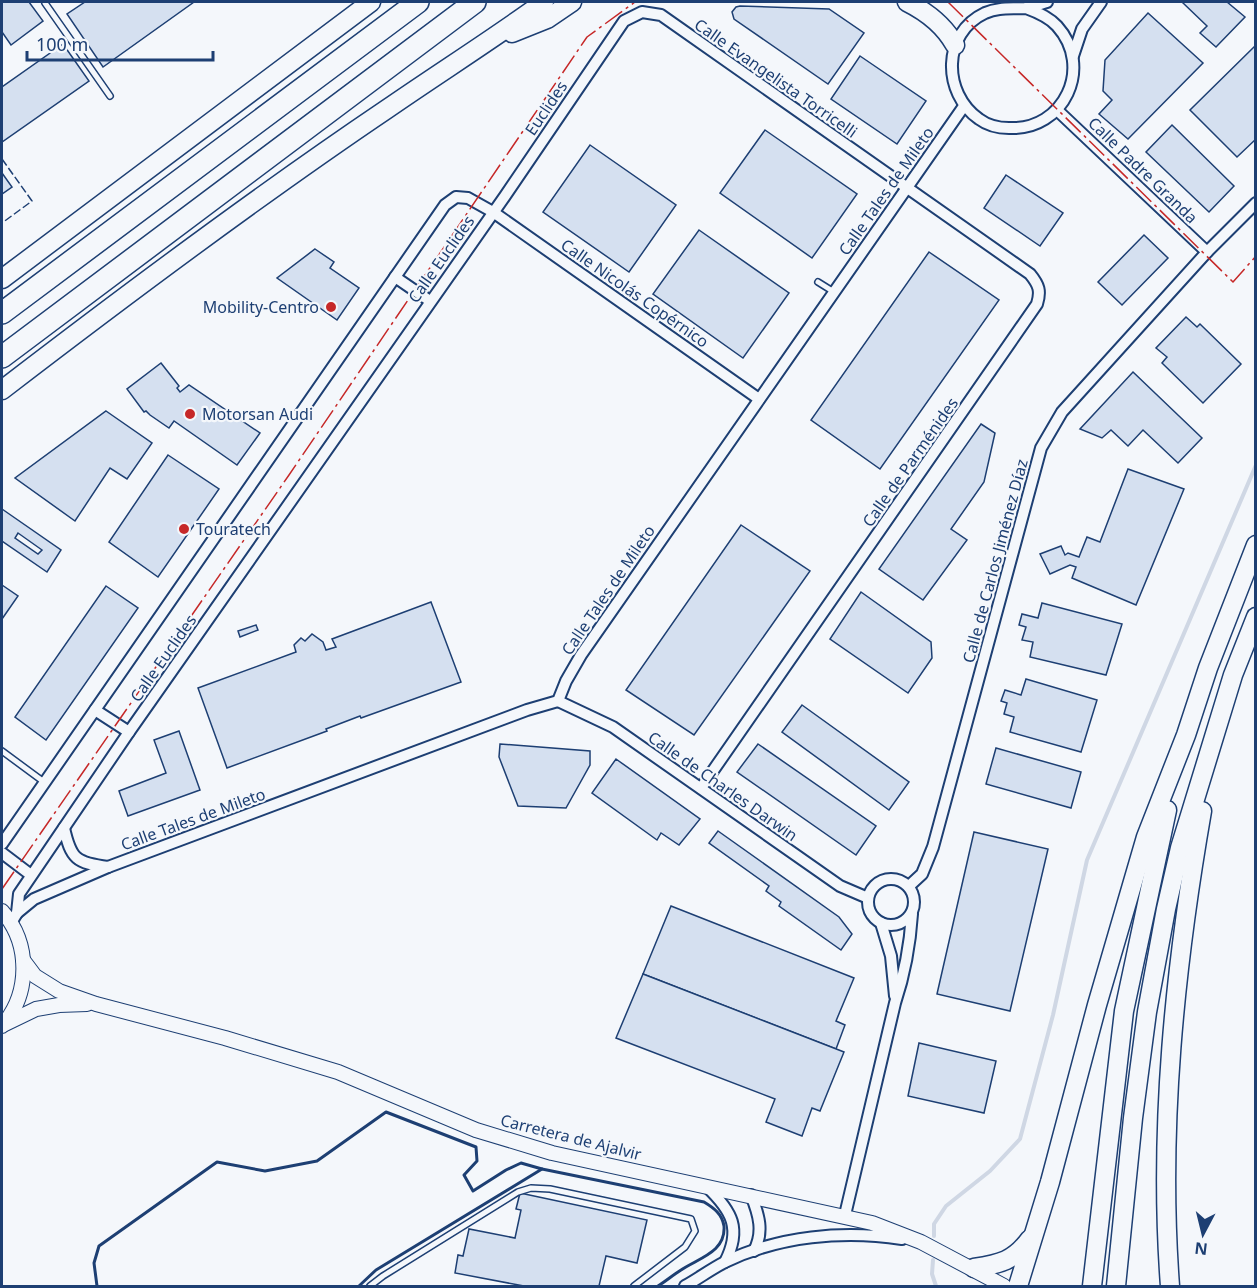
<svg xmlns="http://www.w3.org/2000/svg" width="1257" height="1288" font-family="'Noto Sans',sans-serif">
	<style>
		.lines { fill: none; stroke-linecap: round; stroke-linejoin: round }
		.stream { stroke: #cfd7e4; stroke-width: 4 }
		.building { fill: #d5e0f0; stroke: #1d3f73; stroke-width: 1.5; fill-rule: evenodd }
		.service-casing { stroke: #1d3f73; stroke-width: 8 }
		.minor-casing { stroke: #1d3f73; stroke-width: 14 }
		.tertiary-casing { stroke: #1d3f73; stroke-width: 16 }
		.trunk-casing { stroke: #1d3f73; stroke-width: 21 }
		.motorway-casing { stroke: #1d3f73; stroke-width: 24 }
		.service { stroke: #f4f7fb; stroke-width: 5 }
		.minor { stroke: #f4f7fb; stroke-width: 10 }
		.tertiary { stroke: #f4f7fb; stroke-width: 14 }
		.trunk { stroke: #f4f7fb; stroke-width: 18 }
		.motorway { stroke: #f4f7fb; stroke-width: 21 }
		.fence { stroke: #1d3f73; stroke-width: 1.5; stroke-dasharray: 8 3; stroke-linecap: butt }
		.wall { stroke: #1d3f73; stroke-width: 3 }
		.power { stroke: #c62828; stroke-width: 1.5; stroke-dasharray: 21 4.5 3 4.5; stroke-linecap: butt }
		.poi-dot { fill: #c62828; stroke: #f4f7fb; stroke-width: 2 }
		.labels { text-anchor: middle; dominant-baseline: central; stroke-width: 4.5; stroke-linejoin: round; paint-order: stroke }
		.street-label { font-size: 16px; fill: #1d3f73; stroke: #f4f7fb }
		.poi-label { font-size: 16px; fill: #1d3f73; stroke: #f4f7fb; text-anchor: start }
	</style>
	<rect width="100%" height="100%" fill="#f4f7fb"/>
	<g class="lines">
		<g class="stream">
			<polyline points="934,1236 934,1224 946,1206 990,1171 1020,1139 1053,1015 1087,860 1256,465"/>
			<polyline points="933,1260 932,1274 936,1286"/>
		</g>
	</g>
	<g class="building">
		<polygon points="2,2 29,2 43,21 11,45 2,32"/>
		<polygon points="85,2 194,2 103,67 67,14"/>
		<polygon points="1182,2 1227,2 1245,17 1216,47 1200,33 1207,26"/>
		<polygon points="740,6 829,9 864,33 828,84 734,19 732,12 736,7"/>
		<polygon points="1148,13 1203,63 1128,139 1099,114 1112,100 1103,91 1105,60"/>
		<polygon points="63,44 89,81 2,142 2,87"/>
		<polygon points="1256,45 1256,139 1237,157 1190,110"/>
		<polygon points="860,56 926,101 897,144 831,99"/>
		<polygon points="1172,125 1234,186 1209,212 1146,152"/>
		<polygon points="765,130 857,194 812,258 720,193"/>
		<polygon points="590,145 676,205 629,272 543,212"/>
		<polygon points="2,173 12,187 2,194"/>
		<polygon points="1006,175 1063,213 1040,246 984,208"/>
		<polygon points="699,230 789,293 743,358 653,294"/>
		<polygon points="1144,235 1168,258 1122,305 1098,282"/>
		<polygon points="315,249 334,262 330,268 359,288 337,320 277,278"/>
		<polygon points="929,252 999,300 880,469 811,420"/>
		<polygon points="1186,317 1197,327 1200,324 1241,364 1203,403 1162,363 1167,357 1156,348"/>
		<polygon points="161,363 179,386 177,388 180,392 189,385 260,433 237,465 174,421 169,428 150,415 146,411 144,412 127,389"/>
		<polygon points="1133,372 1202,438 1178,463 1143,430 1128,446 1111,430 1102,438 1080,429"/>
		<polygon points="106,411 152,443 127,479 110,468 75,521 15,478"/>
		<polygon points="981,424 995,433 984,482 951,529 967,540 923,600 879,569"/>
		<polygon points="168,455 219,489 158,577 109,542"/>
		<polygon points="1128,469 1184,489 1136,605 1072,578 1076,567 1070,565 1050,574 1040,554 1061,546 1065,555 1068,553 1079,557 1087,537 1100,542"/>
		<path d="M2,509L61,550L47,572L2,541ZM18,533L42,550L38,554L15,538Z"/>
		<polygon points="741,525 810,571 694,735 626,690"/>
		<polygon points="2,585 18,596 2,619"/>
		<polygon points="106,586 138,608 46,740 15,717"/>
		<polygon points="861,592 931,642 932,658 908,693 830,639"/>
		<polygon points="431,602 461,682 361,718 360,716 326,729 327,731 227,768 198,688 296,652 294,645 301,638 305,641 312,634 323,642 326,650 336,647 332,639"/>
		<polygon points="1042,603 1122,624 1106,675 1030,657 1033,642 1022,640 1026,627 1019,625 1022,614 1038,618"/>
		<polygon points="256,625 258,630 240,637 238,631"/>
		<polygon points="1026,679 1097,700 1081,752 1010,732 1014,717 1004,714 1007,703 1001,701 1005,690 1021,695"/>
		<polygon points="802,705 909,782 889,810 782,732"/>
		<polygon points="179,731 200,790 128,816 119,791 166,773 154,740"/>
		<polygon points="500,744 590,751 590,765 566,808 518,806 499,757"/>
		<polygon points="758,744 876,826 856,855 737,772"/>
		<polygon points="996,748 1081,772 1071,808 986,784"/>
		<polygon points="616,759 700,819 679,845 661,833 657,840 592,793"/>
		<polygon points="718,831 839,917 852,934 841,950 779,906 781,902 766,891 769,886 709,843"/>
		<polygon points="974,832 1048,849 1010,1011 937,994"/>
		<polygon points="671,906 854,978 836,1021 845,1025 836,1049 643,974"/>
		<polygon points="643,974 844,1052 820,1111 812,1108 802,1136 766,1122 775,1099 616,1038"/>
		<polygon points="919,1043 996,1061 984,1113 908,1096"/>
		<polygon points="520,1193 647,1220 637,1263 606,1256 599,1286 524,1286 455,1273 458,1255 463,1256 469,1229 515,1238 521,1210 516,1209"/>
	</g>
	<g class="lines">
		<g class="service-casing">
			<g id="service">
				<polyline points="45,3 110,96"/>
				<polyline points="818,282 834,292"/>
				<polyline points="2,751 44,782"/>
				<polyline points="370,1286 383,1276 518,1192 531,1188 550,1189 691,1219 695,1231 685,1247 634,1286"/>
			</g>
		</g>
		<g class="minor-casing">
			<g id="minor">
				<path d="M1026,8C1037,12 1049,17 1057,26C1094,67 1064,131 1009,128C999,128 987,125 979,119C942,93 942,33 985,13C999,7 1010,9 1025,8C1032,7 1040,4 1047,2"/>
				<polyline points="1073,56 1082,29 1101,2"/>
				<polyline points="1057,110 1207,252"/>
				<polyline points="395,277 430,301"/>
				<polyline points="558,701 613,727 840,886 868,898"/>
				<polyline points="95,710 129,732"/>
				<path d="M64,828C71,859 76,863 108,867"/>
				<polyline points="2,844 445,205 456,197 468,198 493,212 759,399"/>
				<polyline points="2,853 31,875"/>
				<circle cx="891" cy="902" r="23"/>
				<polyline points="909,886 922,874 933,847 1041,448 1062,412 1207,252 1256,203"/>
				<polyline points="17,913 34,899 108,867 527,710 558,701 566,681 581,655 964,106"/>
				<path d="M11,923L17,913L19,894L129,732L505,196L624,21L642,12L661,15L1030,274C1039,285 1041,291 1037,304L701,788"/>
				<polyline points="881,923 891,956 895,996"/>
				<path d="M707,1187C732,1211 742,1229 725,1262"/>
				<path d="M751,1195C759,1215 764,1232 754,1251"/>
				<path d="M845,1215L895,1003C905,973 910,945 912,914"/>
				<path d="M685,1286C698,1279 711,1269 725,1262C779,1236 843,1230 902,1239"/>
			</g>
		</g>
		<g class="tertiary-casing">
			<g id="tertiary">
				<path d="M2,911C31,944 30,994 2,1026"/>
				<polyline points="23,960 35,976 59,991 96,1004 225,1038 338,1072 476,1130 552,1153 872,1223 921,1242 1004,1286"/>
				<polyline points="5,1024 36,1009 59,1005 87,1004"/>
			</g>
		</g>
		<g class="trunk-casing">
			<g id="trunk">
				<path d="M907,2C927,12 944,25 955,45"/>
				<polyline points="512,33 547,19 572,2"/>
				<polyline points="2,279 371,2"/>
				<path d="M2,390C127,294 255,198 387,109C439,73 493,39 544,2"/>
				<path d="M974,1268C1000,1264 1014,1261 1030,1239"/>
				<polyline points="1018,1286 1050,1182 1097,1005 1146,837 1186,735 1208,668 1256,545"/>
				<polyline points="1092,1286 1124,1011 1167,810"/>
				<polyline points="1116,1286 1133,1118 1147,1012 1166,909 1180,848 1233,675 1256,617"/>
				<path d="M1170,1286C1158,1128 1175,966 1202,811"/>
			</g>
		</g>
		<g class="motorway-casing">
			<g id="motorway">
				<polyline points="2,313 418,2"/>
				<polyline points="2,357 475,2"/>
			</g>
		</g>
		<use href="#service" class="service"/>
		<use href="#minor" class="minor"/>
		<use href="#tertiary" class="tertiary"/>
		<use href="#trunk" class="trunk"/>
		<use href="#motorway" class="motorway"/>
		<polyline class="fence" points="2,159 32,201 2,223"/>
		<g class="wall">
			<path d="M542,1169L704,1202C714,1208 722,1214 724,1226C726,1252 699,1258 681,1270C673,1275 666,1281 658,1286"/>
			<polyline points="97,1286 94,1263 99,1246 217,1162 265,1171 317,1161 386,1112 476,1147 477,1161 464,1175 473,1191 506,1170 521,1163 542,1169 376,1270 359,1286"/>
		</g>
		<g class="power">
			<polyline points="948,2 1233,282 1256,256"/>
			<polyline points="2,889 289,475 587,37 635,2"/>
		</g>
	</g>
	<g class="poi-dot">
		<circle cx="331" cy="307" r="6"/>
		<circle cx="190" cy="414" r="6"/>
		<circle cx="184" cy="529" r="6"/>
	</g>
	<g class="labels">
		<g class="street-label">
			<text transform="translate(776 78) rotate(35)">Calle Evangelista Torricelli</text>
			<text transform="translate(546 108) rotate(-56)">Euclides</text>
			<text transform="translate(1143 170) rotate(44)">Calle Padre Granda</text>
			<text transform="translate(886 191) rotate(-55)">Calle Tales de Mileto</text>
			<text transform="translate(441 259) rotate(-55)">Calle Euclides</text>
			<text transform="translate(635 293) rotate(35)">Calle Nicolás Copérnico</text>
			<text transform="translate(910 462) rotate(-55)">Calle de Parménides</text>
			<text transform="translate(995 561) rotate(-75)">Calle de Carlos Jiménez Díaz</text>
			<text transform="translate(608 590) rotate(-56)">Calle Tales de Mileto</text>
			<text transform="translate(163 658) rotate(-55)">Calle Euclides</text>
			<text transform="translate(723 786) rotate(35)">Calle de Charles Darwin</text>
			<text transform="translate(193 819) rotate(-20)">Calle Tales de Mileto</text>
			<text transform="translate(571 1137) rotate(14)">Carretera de Ajalvir</text>
		</g>
		<g class="poi-label">
			<text x="319" y="307" text-anchor="end">Mobility-Centro</text>
			<text x="202" y="414">Motorsan Audi</text>
			<text x="196" y="529">Touratech</text>
		</g>
	</g>
	<rect width="1257" height="1288" fill="none" stroke="#1d3f73" stroke-width="6"/>
	<g transform="translate(1203 1234) rotate(187)" stroke="#f4f7fb" stroke-width="4.5" paint-order="stroke">
	<path d="M0-4.5L10 22L0 15L-10 22Z" fill="#1d3f73"/>
	<text y="-9" font-size="16" font-weight="bold" text-anchor="middle" fill="#1d3f73">N</text>
	</g>
	<path d="M27 51v9h186v-9" fill="none" stroke="#1d3f73" stroke-width="3"/>
	<text x="36" y="51" font-size="18" fill="#1d3f73" stroke="#f4f7fb" stroke-width="4.5" paint-order="stroke">100 m</text>
</svg>
